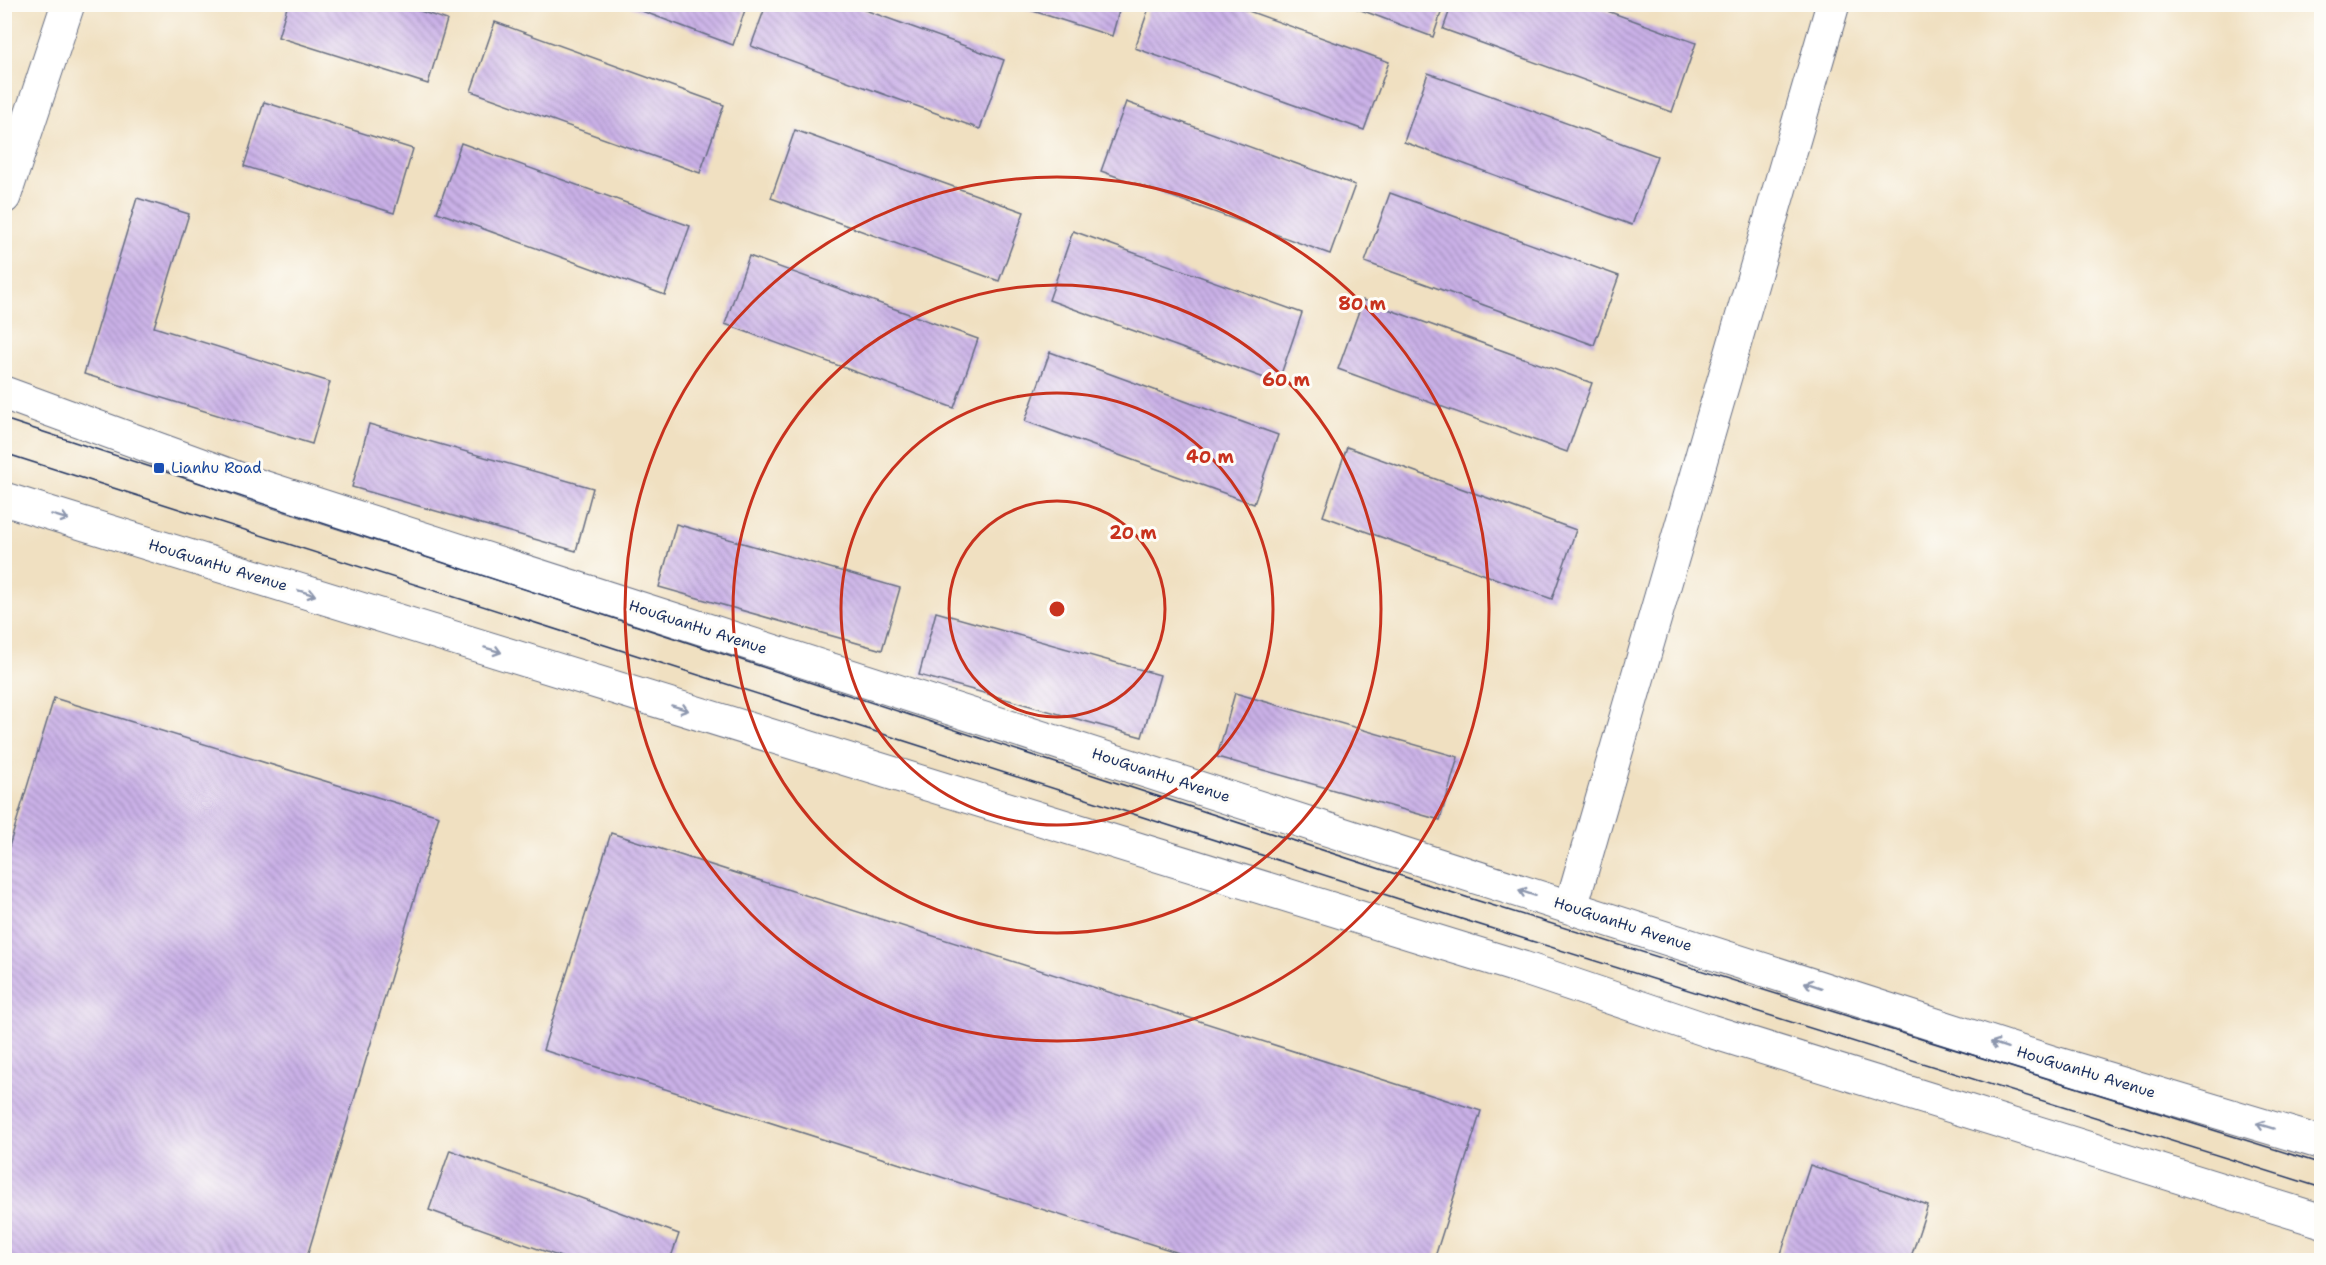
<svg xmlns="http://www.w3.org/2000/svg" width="2326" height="1265" font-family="'Shantell Sans',sans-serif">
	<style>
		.building { fill: url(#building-back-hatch) }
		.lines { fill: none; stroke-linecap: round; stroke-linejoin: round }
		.minor-casing { stroke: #666d81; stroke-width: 35 }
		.major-casing { stroke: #666d81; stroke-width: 35 }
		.minor { stroke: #fff; stroke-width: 33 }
		.major { stroke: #fff; stroke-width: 33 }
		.tram { stroke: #1b2f5e; stroke-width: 1.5 }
		.oneway { stroke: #8d97ae }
		.ring { fill: none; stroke: #c8321e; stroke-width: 3 }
		.transit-dot { fill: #1a4fb4; stroke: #fdfcf7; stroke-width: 2 }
		.labels { text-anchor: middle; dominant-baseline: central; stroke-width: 6; stroke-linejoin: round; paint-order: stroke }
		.transit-label { font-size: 15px; fill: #164399; stroke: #fdfcf7; text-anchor: start }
		.street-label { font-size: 15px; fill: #1b2f5e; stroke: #fdfcf7 }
		.centre { fill: #c8321e; stroke: #fdfcf7; stroke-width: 3 }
		.ring-label { font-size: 18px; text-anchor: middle; font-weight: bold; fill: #c8321e; stroke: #fdfcf7; stroke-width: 6; stroke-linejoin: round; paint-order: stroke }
	</style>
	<defs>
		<pattern id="building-back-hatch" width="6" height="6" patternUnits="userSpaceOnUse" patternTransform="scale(1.5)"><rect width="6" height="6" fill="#cab1e7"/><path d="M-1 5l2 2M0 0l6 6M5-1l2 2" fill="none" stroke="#a390be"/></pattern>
	</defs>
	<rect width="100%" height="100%" fill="#fdfcf7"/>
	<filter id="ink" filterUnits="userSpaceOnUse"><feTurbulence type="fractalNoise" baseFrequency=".0167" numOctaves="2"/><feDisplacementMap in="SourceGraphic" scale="12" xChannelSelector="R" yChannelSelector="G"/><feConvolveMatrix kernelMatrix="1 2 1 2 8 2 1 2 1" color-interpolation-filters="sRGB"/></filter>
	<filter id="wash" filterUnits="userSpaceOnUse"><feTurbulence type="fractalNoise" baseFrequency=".008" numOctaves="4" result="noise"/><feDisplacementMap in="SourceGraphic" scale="24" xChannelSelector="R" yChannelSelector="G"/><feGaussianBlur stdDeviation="1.35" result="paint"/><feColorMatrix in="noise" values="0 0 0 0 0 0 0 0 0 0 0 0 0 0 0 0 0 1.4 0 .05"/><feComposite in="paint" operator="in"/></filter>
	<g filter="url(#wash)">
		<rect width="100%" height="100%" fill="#f0e0c1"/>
		<g id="blocks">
			<g class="building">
				<polygon points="288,4 399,4 447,20 428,84 278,37"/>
				<polygon points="623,4 747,4 733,45"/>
				<polygon points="1011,4 1121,4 1112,36"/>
				<polygon points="1345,4 1444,4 1433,37"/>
				<polygon points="1452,4 1588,4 1696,43 1672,112 1443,29"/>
				<polygon points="766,5 851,5 1004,60 980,129 751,46"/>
				<polygon points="1150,5 1232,5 1389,62 1364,130 1135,48"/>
				<polygon points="495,22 724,105 700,173 471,91"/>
				<polygon points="1428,73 1657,156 1632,225 1404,142"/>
				<polygon points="264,102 413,149 394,213 244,166"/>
				<polygon points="1126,102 1355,185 1330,254 1101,171"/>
				<polygon points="795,130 1024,212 999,281 771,198"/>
				<polygon points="461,143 690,226 665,295 437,212"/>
				<polygon points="1390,193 1619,276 1594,345 1365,262"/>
				<polygon points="137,198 189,214 154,327 330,382 312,444 84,374"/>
				<polygon points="1073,231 1302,313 1278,383 1049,300"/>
				<polygon points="749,256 978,339 954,408 725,324"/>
				<polygon points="1363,300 1592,383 1567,452 1338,369"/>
				<polygon points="1050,352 1278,435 1254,504 1025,421"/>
				<polygon points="369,424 593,488 576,551 352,487"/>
				<polygon points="1347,447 1576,530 1552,599 1323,516"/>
				<polygon points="676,524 900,588 882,650 659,587"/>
				<polygon points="936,612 1160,675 1142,737 919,675"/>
				<polygon points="1235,693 1458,757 1440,820 1217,757"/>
				<polygon points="54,698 439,816 306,1260 4,1260 4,863"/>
				<polygon points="611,833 1481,1111 1434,1260 1201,1260 543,1050"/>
				<polygon points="450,1150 679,1234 670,1260 569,1260 429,1210"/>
				<polygon points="1810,1165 1928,1205 1910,1260 1779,1260"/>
			</g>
		</g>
	</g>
	<g filter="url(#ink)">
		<use href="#blocks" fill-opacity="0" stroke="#666d81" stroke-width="1.5"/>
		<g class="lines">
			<g class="minor-casing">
				<g id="minor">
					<polyline points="4,197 68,4"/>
					<polyline points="1571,907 1833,4"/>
				</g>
			</g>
			<g class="major-casing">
				<g id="major">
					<polyline points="4,393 253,484 2051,1062 2322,1143"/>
					<polyline points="4,499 1523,968 1710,1031 2322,1221"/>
				</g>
			</g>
			<use href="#minor" class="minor"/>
			<use href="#major" class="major"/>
			<g class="tram">
				<polyline points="4,419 1469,898 2322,1164"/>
				<polyline points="4,453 1474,923 2322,1188"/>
			</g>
		</g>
		<defs><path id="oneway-shaft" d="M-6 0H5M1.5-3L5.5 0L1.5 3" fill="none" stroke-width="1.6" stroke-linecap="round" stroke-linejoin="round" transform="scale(1.5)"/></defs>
		<g class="oneway">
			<use href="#oneway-shaft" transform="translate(60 517) rotate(17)"/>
			<use href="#oneway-shaft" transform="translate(307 593) rotate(17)"/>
			<use href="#oneway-shaft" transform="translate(493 650) rotate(17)"/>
			<use href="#oneway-shaft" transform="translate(680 708) rotate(17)"/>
			<use href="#oneway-shaft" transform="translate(1527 893) rotate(-162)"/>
			<use href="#oneway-shaft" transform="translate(1813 985) rotate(-162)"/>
			<use href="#oneway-shaft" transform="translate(1999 1045) rotate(-162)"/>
			<use href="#oneway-shaft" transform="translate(2265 1126) rotate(-163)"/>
		</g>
	</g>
	<g class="ring">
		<circle cx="1057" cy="609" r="108"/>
		<circle cx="1057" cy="609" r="216"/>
		<circle cx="1057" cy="609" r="324"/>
		<circle cx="1057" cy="609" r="432"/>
	</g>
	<rect class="transit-dot" x="153" y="462" width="12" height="12" rx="3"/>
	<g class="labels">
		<g class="transit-label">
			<text x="171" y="468">Lianhu Road</text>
		</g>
		<g class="street-label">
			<text transform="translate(218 565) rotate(17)">HouGuanHu Avenue</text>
			<text transform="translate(698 627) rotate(18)">HouGuanHu Avenue</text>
			<text transform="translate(1161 775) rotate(18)">HouGuanHu Avenue</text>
			<text transform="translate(1623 924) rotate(18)">HouGuanHu Avenue</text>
			<text transform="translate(2086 1072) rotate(17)">HouGuanHu Avenue</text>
		</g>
	</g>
	<circle cx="1057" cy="609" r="9" class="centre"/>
	<g class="ring-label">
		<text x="1362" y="310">80 m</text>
		<text x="1286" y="386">60 m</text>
		<text x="1210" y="463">40 m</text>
		<text x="1133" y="539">20 m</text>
	</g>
	<rect width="2326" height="1265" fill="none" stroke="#fdfcf7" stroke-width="24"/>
</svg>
